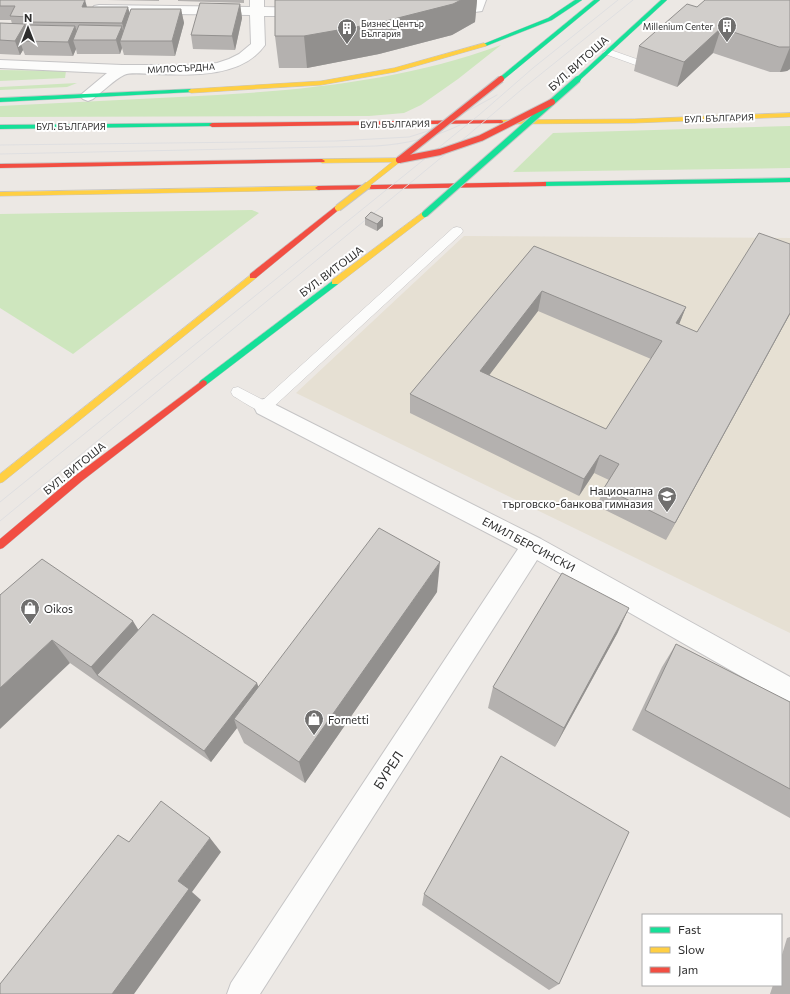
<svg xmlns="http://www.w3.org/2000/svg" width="790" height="994" font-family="Commissioner,sans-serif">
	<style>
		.education { fill: #e6e0d3 }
		.green { fill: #cee6be }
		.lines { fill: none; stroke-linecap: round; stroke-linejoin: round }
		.lane-casing { stroke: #c5c4c5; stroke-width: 1 }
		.street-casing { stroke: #c5c4c5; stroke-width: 2 }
		.fast-casing { stroke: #c5c4c5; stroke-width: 1 }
		.slow-casing { stroke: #c5c4c5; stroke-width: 1 }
		.jam-casing { stroke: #c5c4c5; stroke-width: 1 }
		.lane { fill: #fcfcfb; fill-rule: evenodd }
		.street { fill: #fcfcfb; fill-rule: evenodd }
		.fast { fill: #16e098; fill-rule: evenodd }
		.slow { fill: #ffcf43; fill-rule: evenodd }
		.jam { fill: #f24e42; fill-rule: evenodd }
		.tram { stroke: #dfdfe1; stroke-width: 1 }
		.fast-bridge-casing { stroke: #c5c4c5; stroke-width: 8; stroke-linecap: butt }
		.slow-bridge-casing { stroke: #c5c4c5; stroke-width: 8; stroke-linecap: butt }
		.jam-bridge-casing { stroke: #c5c4c5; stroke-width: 8; stroke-linecap: butt }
		.fast-bridge { stroke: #16e098; stroke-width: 6 }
		.slow-bridge { stroke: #ffcf43; stroke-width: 6 }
		.jam-bridge { stroke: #f24e42; stroke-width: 6 }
		.wall { fill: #b4b1af; fill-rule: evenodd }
		.shaded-wall { fill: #92908e }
		.building { fill: #d1cecb; stroke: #92908e; fill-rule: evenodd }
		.labels { text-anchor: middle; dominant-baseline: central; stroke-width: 4; stroke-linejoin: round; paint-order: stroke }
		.far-poi-label { font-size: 9px; fill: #2e2e2e; stroke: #fff; text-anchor: start }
		.far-street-label { font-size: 9px; fill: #2e2e2e; stroke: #fff }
		.street-label { font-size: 11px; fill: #2e2e2e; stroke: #fff }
		.poi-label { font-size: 11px; fill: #2e2e2e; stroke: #fff; text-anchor: start }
		.near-street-label { font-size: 13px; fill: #2e2e2e; stroke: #fff }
	</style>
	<rect width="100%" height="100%" fill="#ece8e4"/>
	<polygon class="education" points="464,236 790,238 790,633 296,393"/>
	<g class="green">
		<path d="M501,45L458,79L421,105L404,113L369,116L0,117V106C60,103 119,100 179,97C287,92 398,83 501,45Z"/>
		<polygon points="0,70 66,71 65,78 0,81"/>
		<polygon points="77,83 67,87 0,90 0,87"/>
		<polygon points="790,126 790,168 513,172 553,133"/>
		<polygon points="252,210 259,213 73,354 0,308 0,214"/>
	</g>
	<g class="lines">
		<g class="lane-casing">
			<g id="lane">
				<polygon points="608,49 645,62 646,64 641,67 605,54 603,52"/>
				<path d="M457,227L461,228L463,231L461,234L269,411C258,414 243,401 233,396L231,392L233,388L238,387L263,400L453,228Z"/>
			</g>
		</g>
		<g class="street-casing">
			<g id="street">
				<path d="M250,0H264V7L305,8L310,9L312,12L310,15L305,16H264L265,45C241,79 188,75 152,74C144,74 131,72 124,75C115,79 102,92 93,99L88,101L83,99L80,96L83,93L107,73L0,68V60L122,65H198L217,63L229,59L239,54L251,44L250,15L99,13L94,12L92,9L94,6L99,5L250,7Z"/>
				<polygon points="472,0 486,0 482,11 447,16 442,15 440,12 442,9 471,5"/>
				<polygon points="264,399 541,539 790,677 790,702 781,699 537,560 260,994 227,994 231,983 518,549 257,413 254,407 257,401"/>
			</g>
		</g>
		<g class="fast-casing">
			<g id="fast">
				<polygon points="575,0 582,0 552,20 486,46 481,45 548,18"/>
				<polygon points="594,0 600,0 503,80 499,80 499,78"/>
				<polygon points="661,0 667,0 580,80 576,80 576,78"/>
				<polygon points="191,89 194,91 193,92 0,102 0,98"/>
				<polygon points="212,123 214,124 214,126 0,129 0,125"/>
				<polygon points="790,178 790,182 544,186 541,184 544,182"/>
				<polygon points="335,279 338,280 338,284 206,385 200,385 199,383 200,381"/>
			</g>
		</g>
		<g class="slow-casing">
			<g id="slow">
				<polygon points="484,43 487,45 486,46 395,72 321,85 191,93 188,91 191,89 321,81 394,68"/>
				<polygon points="790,113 790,117 634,123 501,124 498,122 501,120 634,119"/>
				<polygon points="399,158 401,159 401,161 368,187 366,187 366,183 392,162 322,163 319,161 322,159"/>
				<polygon points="318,186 321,188 320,190 0,196 0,192"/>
				<polygon points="423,212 427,212 429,214 338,284 332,284 332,280"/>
				<polygon points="253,273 257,276 256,278 3,482 0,483 0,474"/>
			</g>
		</g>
		<g class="jam-casing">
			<g id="jam">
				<polygon points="501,120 503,121 503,123 212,127 209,125 212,123"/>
				<polygon points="322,159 325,161 324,162 0,168 0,164"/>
				<polygon points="544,182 546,182 546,186 318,190 315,188 318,186"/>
				<polygon points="336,206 338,206 341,208 256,278 250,278 250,274"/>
				<polygon points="203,380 206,381 207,383 206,385 82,481 3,548 0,549 0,539 76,475"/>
			</g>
		</g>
		<use href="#lane" class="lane"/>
		<use href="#street" class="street"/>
		<use href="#fast" class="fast"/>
		<use href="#slow" class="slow"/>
		<use href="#jam" class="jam"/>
		<g class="tram">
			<polyline points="0,145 336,141 409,137 425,132 451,120 497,95"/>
			<path d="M0,154L376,146C406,144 433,138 460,125"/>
			<polyline points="0,502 479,115 533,68 618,0"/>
			<polyline points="0,521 454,147 521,90 633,0"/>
		</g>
		<g class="fast-bridge-casing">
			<polyline id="fast-bridge" points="425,214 578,79"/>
		</g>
		<g class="slow-bridge-casing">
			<polyline id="slow-bridge" points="338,208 368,185"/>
		</g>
		<g class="jam-bridge-casing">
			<g id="jam-bridge">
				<polyline points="399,160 501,79"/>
				<polyline points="399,160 440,152 481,138 552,102"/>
			</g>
		</g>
		<use href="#fast-bridge" class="fast-bridge"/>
		<use href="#slow-bridge" class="slow-bridge"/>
		<use href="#jam-bridge" class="jam-bridge"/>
	</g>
	<g class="wall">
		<polygon points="0,0 87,7 130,14 181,9 184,23 175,56 124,55 122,48 120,54 77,54 76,49 73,56 25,55 23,50 20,55 0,54 0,23 12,24 11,20 0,20"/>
		<polygon points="107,0 159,0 159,1"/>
		<polygon points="178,0 244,0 244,3 178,1"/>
		<polygon points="275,0 477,0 475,22 452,35 379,54 307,68 279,68 275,36"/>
		<polygon points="790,0 790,69 787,71 780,72 770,72 713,53 677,87 634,71 639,46 697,7"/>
		<polygon points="240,4 242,18 235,50 193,49 191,35"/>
		<polygon points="365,218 383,226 377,231 365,225"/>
		<path d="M790,244V314L666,540L597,506L604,488L609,480L594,473L579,496L410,413V394L534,246L686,307L679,324L697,332ZM538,311L651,359L606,429L489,375Z"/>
		<polygon points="437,592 305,783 244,743 237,728 211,762 70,663 0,595 138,630 259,687"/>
		<polygon points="618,632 555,747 488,708 493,687"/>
		<polygon points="676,644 790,702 790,818 632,730 662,667"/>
		<polygon points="424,894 559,984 549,990 422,905"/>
		<polygon points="790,937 790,994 770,994 773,985 781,985 781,958 787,938"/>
	</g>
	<g class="shaded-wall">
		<polygon points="85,0 89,14 82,7"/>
		<polygon points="461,0 477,0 475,22 452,35 379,54 307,68 304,36"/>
		<polygon points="240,4 242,18 235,50 232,36"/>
		<polygon points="128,7 132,21 126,38 122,23"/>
		<polygon points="181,9 184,23 175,56 172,41"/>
		<polygon points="25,24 30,38 20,41 23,50 20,55 15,41"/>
		<polygon points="75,26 80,40 73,40 76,49 73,56 68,42"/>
		<polygon points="122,26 125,40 120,41 122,48 120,54 116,40"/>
		<polygon points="721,28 713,53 677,87 684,62"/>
		<polygon points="790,47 790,69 787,71 780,72"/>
		<polygon points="383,218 383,226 377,231 377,224"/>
		<polygon points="542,291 538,311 478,390 480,371"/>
		<polygon points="686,307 678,327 676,323"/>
		<polygon points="790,313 790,314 666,540 675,523"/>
		<polygon points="600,455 594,473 579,496 584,479"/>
		<polygon points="440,562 437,592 305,783 299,762"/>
		<polygon points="629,608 618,632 555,747 564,728"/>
		<polygon points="133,621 147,644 97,675 107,689 91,667"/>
		<polygon points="52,640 70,663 0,729 0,688"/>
		<polygon points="257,683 262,696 234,719 237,728 211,762 204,751"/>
		<polygon points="210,838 221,852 192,892 201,900 134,994 112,994 178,881"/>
	</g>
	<g class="building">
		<polygon points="0,0 85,0 82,7 128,7 122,23 26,22 29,17 10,16 15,6 0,6"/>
		<polygon points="275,0 461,0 453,4 378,23 304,36 275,36"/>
		<polygon points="705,0 790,0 790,47 779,47 721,28 684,62 639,46 687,4 697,7"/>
		<polygon points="200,3 240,4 232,36 191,35"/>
		<polygon points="131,9 181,9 172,41 120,41"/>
		<polygon points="0,23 25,24 15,41 0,40"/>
		<polygon points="28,25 75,26 68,42 20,41"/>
		<polygon points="79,25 122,26 116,40 73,40"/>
		<polygon points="371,212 383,218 377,224 365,218"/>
		<path d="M759,233L790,244V313L675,523L604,488L619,464L600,455L584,479L410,394L534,246L686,307L676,323L697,332ZM542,291L662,341L606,429L480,371Z"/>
		<polygon points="379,528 440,562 299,762 234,719"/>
		<polygon points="42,559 133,621 91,667 52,640 0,688 0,595"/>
		<polygon points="562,573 629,608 564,728 493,687"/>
		<polygon points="153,614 257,683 204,751 97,675"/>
		<polygon points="676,644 790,702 790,789 645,710"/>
		<polygon points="501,756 629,832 559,984 424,894"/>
		<polygon points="161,801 210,838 178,881 189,889 112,994 0,994 0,984 118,835 129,842"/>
	</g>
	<defs>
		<g id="building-pin" transform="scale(1)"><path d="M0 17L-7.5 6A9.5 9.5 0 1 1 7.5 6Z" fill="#706f6e" stroke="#fff"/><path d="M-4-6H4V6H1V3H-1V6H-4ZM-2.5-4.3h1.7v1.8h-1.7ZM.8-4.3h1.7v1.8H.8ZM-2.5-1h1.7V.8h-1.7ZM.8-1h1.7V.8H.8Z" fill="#fff"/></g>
		<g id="school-pin" transform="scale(1)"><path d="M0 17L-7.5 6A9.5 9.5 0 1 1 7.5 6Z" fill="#706f6e" stroke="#fff"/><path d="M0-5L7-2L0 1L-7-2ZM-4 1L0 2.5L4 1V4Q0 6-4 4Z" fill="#fff"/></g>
		<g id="shop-pin" transform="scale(1)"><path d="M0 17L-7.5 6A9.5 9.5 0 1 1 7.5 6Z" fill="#706f6e" stroke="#fff"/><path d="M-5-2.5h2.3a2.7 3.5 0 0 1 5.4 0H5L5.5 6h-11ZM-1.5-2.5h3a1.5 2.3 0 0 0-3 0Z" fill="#fff"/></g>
	</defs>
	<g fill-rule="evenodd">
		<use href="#building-pin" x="727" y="26"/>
		<use href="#building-pin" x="347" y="28"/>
		<use href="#school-pin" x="667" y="496"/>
		<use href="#shop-pin" x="30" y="608"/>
		<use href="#shop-pin" x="314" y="719"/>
	</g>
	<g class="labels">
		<g class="far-poi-label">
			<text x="361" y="23">Бизнес Център<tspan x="361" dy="10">България</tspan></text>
			<text x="713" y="26" text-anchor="end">Millenium Center</text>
		</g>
		<g class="far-street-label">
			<text transform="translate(181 68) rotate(-3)">МИЛОСЪРДНА</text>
			<text transform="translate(719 118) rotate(-2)">БУЛ. БЪЛГАРИЯ</text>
			<text transform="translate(395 124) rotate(-1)">БУЛ. БЪЛГАРИЯ</text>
			<text x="71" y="126">БУЛ. БЪЛГАРИЯ</text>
		</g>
		<g class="street-label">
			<text transform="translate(578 63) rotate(-42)">БУЛ. ВИТОША</text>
			<text transform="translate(331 271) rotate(-37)">БУЛ. ВИТОША</text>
			<text transform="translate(74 468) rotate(-39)">БУЛ. ВИТОША</text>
			<text transform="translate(529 544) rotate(28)">ЕМИЛ БЕРСИНСКИ</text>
		</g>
		<g class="poi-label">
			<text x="653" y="490" text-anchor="end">Национална<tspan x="653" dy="13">търговско-банкова гимназия</tspan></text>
			<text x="44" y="608">Oikos</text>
			<text x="328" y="719">Fornetti</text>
		</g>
		<g class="near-street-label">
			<text transform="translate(388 770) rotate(-57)">БУРЕЛ</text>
		</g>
	</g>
	<rect x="642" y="914" width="140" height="72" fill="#ffffff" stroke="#ababab"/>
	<rect x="650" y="927" width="20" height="6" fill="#16e098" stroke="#ababab"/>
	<text x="678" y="934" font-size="12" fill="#2e2e2e">Fast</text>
	<rect x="650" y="947" width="20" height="6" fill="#ffcf43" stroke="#ababab"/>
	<text x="678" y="954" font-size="12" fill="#2e2e2e">Slow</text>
	<rect x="650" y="967" width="20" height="6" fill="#f24e42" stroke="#ababab"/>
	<text x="678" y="974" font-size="12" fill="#2e2e2e">Jam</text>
	<g transform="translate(28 28)" stroke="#ffffff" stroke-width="3" paint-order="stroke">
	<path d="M0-3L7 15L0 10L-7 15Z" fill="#2e2e2e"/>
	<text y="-6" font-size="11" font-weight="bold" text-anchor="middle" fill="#2e2e2e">N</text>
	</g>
</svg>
